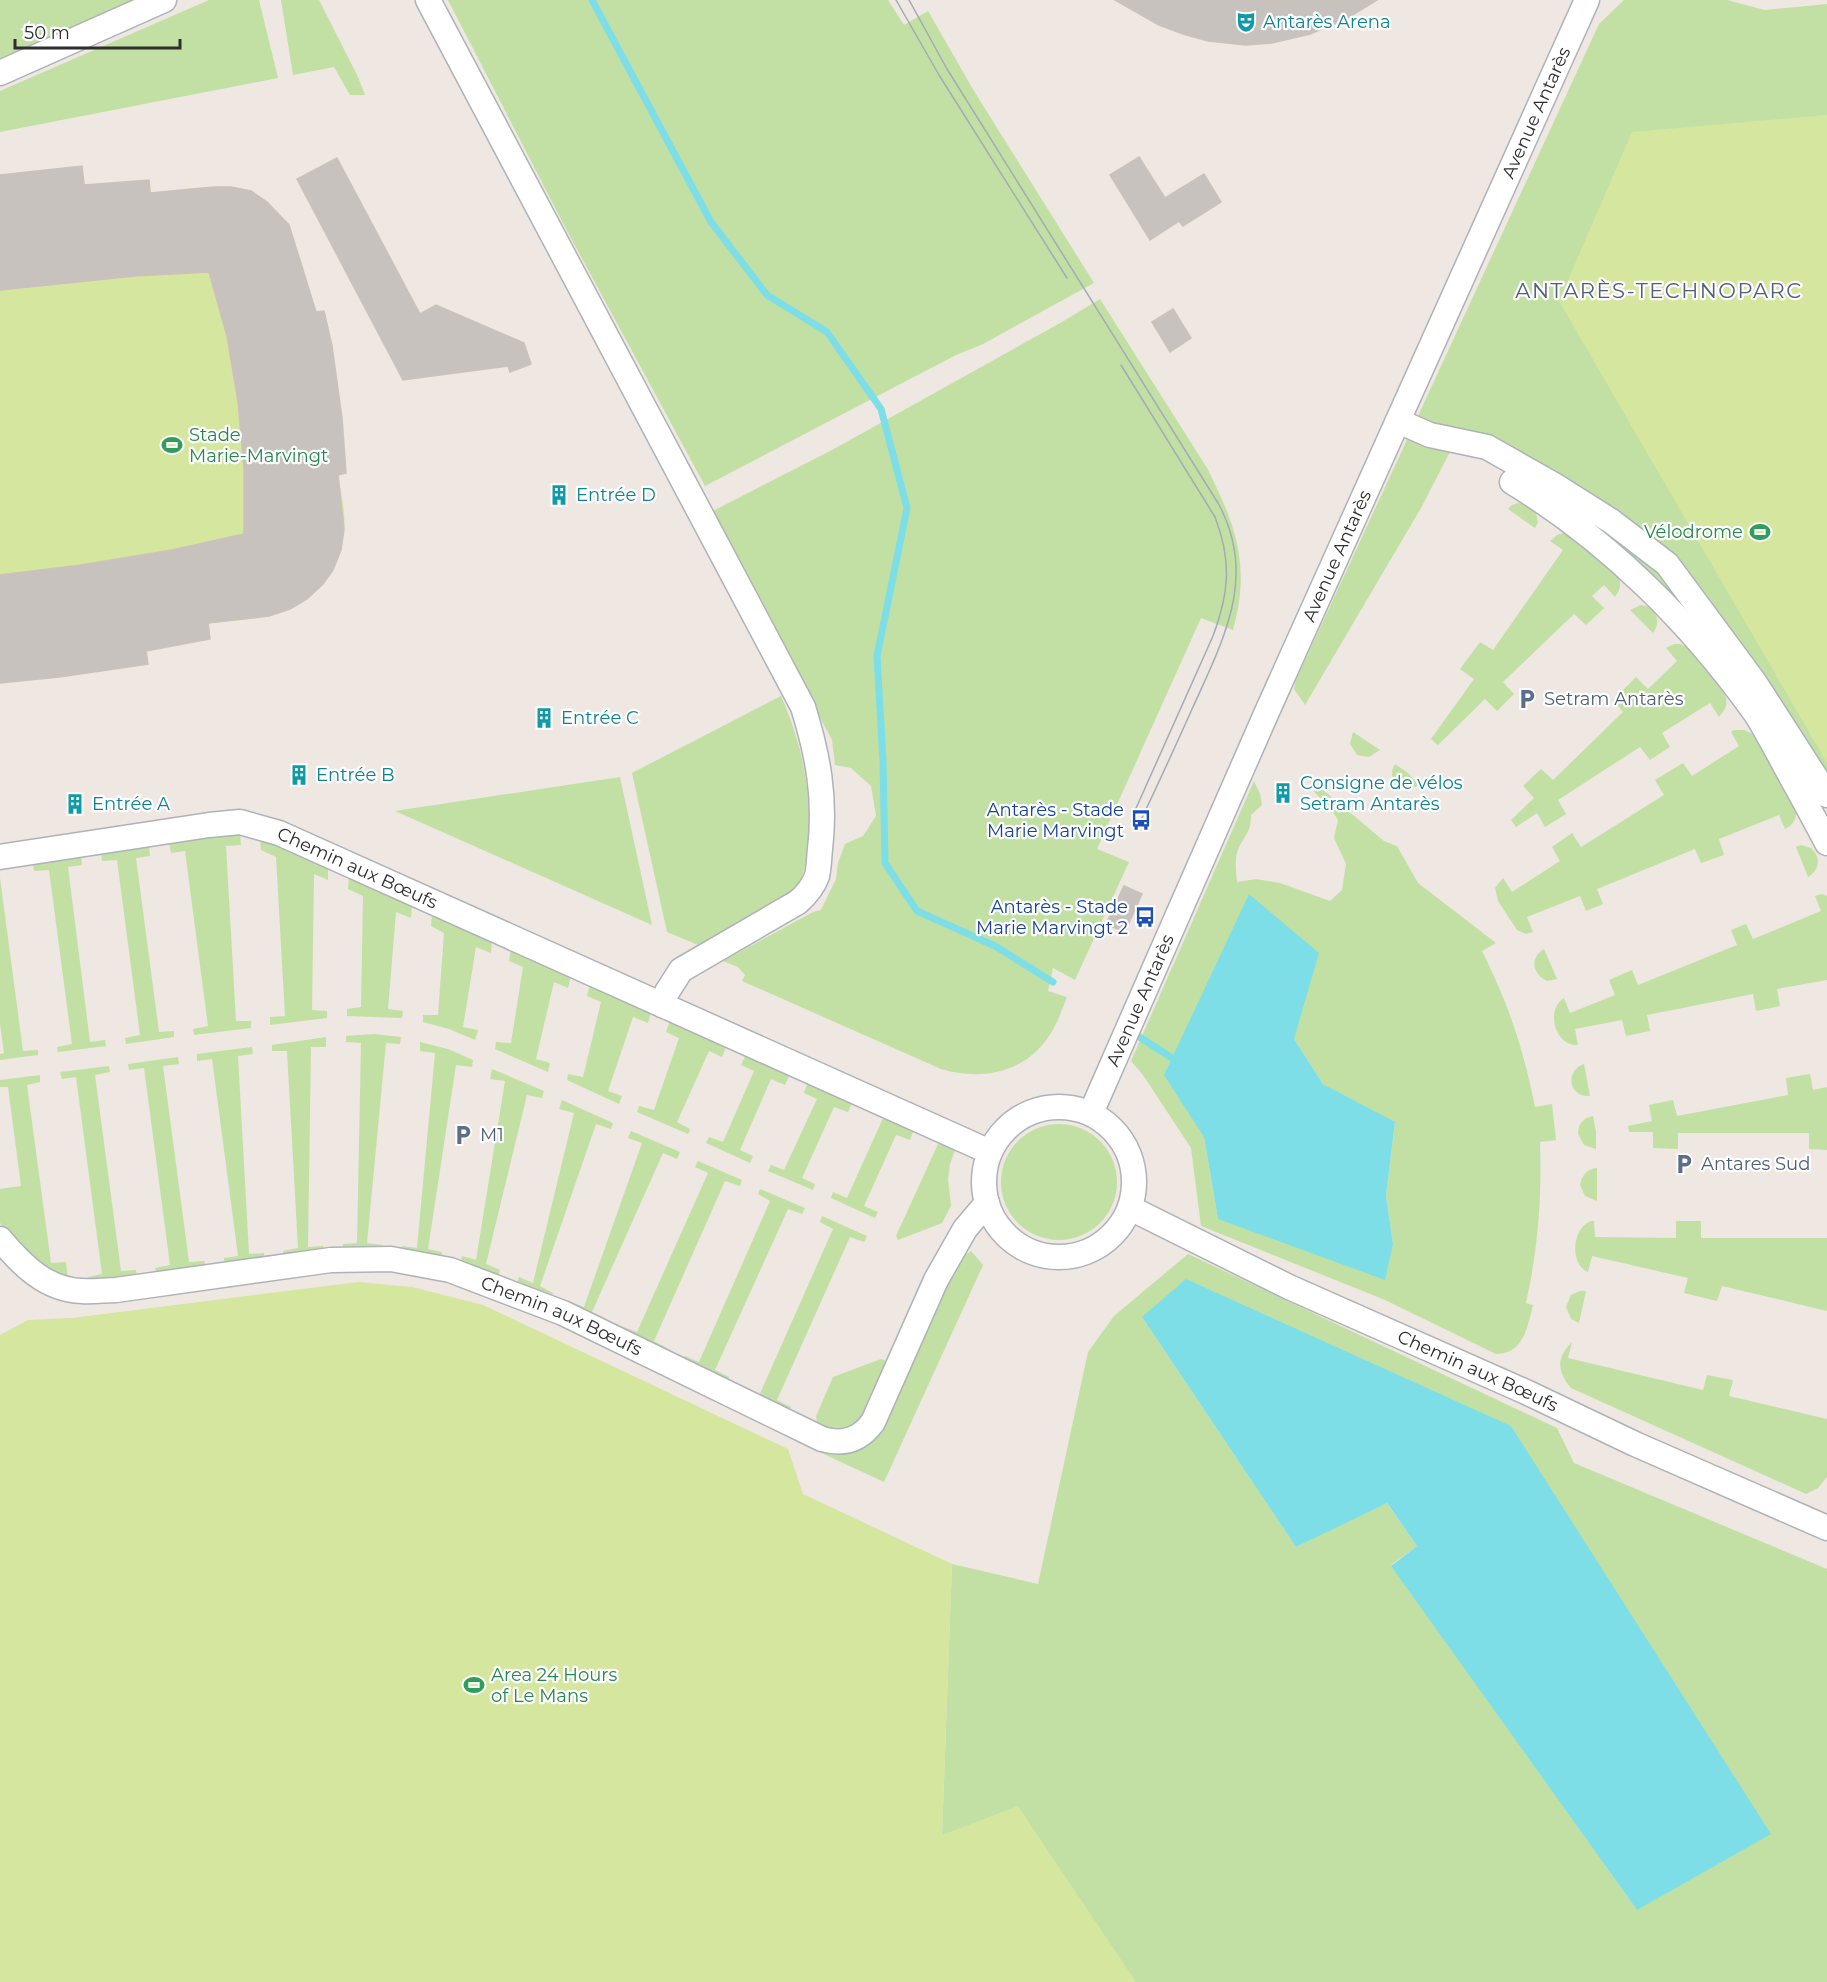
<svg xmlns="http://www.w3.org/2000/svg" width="1827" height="1982" font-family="Montserrat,sans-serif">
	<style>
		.green { fill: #c2e0a3; fill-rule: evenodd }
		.pitch { fill: #d5e69f }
		.water { fill: #7ddee8 }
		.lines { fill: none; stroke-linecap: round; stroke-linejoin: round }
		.stream { stroke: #7ddee8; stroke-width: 7 }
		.building { fill: #c7c2bd; stroke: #cac2bb; stroke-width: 1.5 }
		.street-casing { stroke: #aeb2b9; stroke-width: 27 }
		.street { stroke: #fff; stroke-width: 24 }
		.tram { stroke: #a4aab6; stroke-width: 1.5 }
		.labels { text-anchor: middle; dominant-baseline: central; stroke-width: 4.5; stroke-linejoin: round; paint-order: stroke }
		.culture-label { font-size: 18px; fill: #0d838f; stroke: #fff; text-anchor: start }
		.street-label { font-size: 18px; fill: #2e2e2e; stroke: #fff }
		.leisure-label { font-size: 18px; fill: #27864d; stroke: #fff; text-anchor: start }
		.service-label { font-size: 18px; fill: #4e5e75; stroke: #fff; text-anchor: start }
		.transit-label { font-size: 18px; fill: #164399; stroke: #fff; text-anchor: end }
		.quarter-label { font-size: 21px; letter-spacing: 1.5px; fill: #50607c; stroke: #fff }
	</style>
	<rect width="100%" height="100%" fill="#eee7e2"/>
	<g class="green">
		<polygon points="0,0 144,0 0,64"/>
		<polygon points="209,0 259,0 278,78 0,132 0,91"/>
		<polygon points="281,0 319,0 358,77 365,95 350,95 334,67 293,75"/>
		<polygon points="448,0 888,0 904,25 928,11 974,91 1094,283 983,344 956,355 705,486 565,227"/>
		<polygon points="1624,0 1727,0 1765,10 1827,4 1827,803 1820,807 1680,604 1577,507 1495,455 1453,446 1421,508 1305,705 1294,689 1296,680 1599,24"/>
		<path d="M1100,299L1207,468C1236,526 1251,565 1233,630L1201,618L1097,849L1129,862L1075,980L1053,968L1048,991L1067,997C1062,1010 1057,1024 1049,1036C1025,1073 980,1081 941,1069L742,981L745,975L738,967L723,961L813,912L821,910L836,879L838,863L845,844L863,836L876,816L871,786L851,768L835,765L832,740L711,512L832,450L1062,322Z"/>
		<polygon points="1521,502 1535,509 1538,522 1535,528 1508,509 1512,505"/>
		<path d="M1563,533L1572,535L1618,576C1622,584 1620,590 1615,597L1604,585L1592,596L1604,608L1586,625L1574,614L1503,682L1514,694L1497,711L1485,699L1438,745L1431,739L1474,679L1460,669L1480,642L1493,650L1563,550L1550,541L1557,535Z"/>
		<path d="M1641,605C1656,607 1662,621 1653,633L1630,610Z"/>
		<path d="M1674,644H1680L1689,648L1724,693C1729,703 1726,709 1719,717L1710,703L1662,733L1670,747L1650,760L1640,747L1558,800L1566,814L1545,827L1537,813L1516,827L1511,820L1534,798L1523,786L1541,769L1553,780L1623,712L1613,700L1636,677L1648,689L1677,661L1666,648Z"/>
		<path d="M781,696C807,755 818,820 801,882C788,905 724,932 698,945L667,932L632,773Z"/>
		<path d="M1734,730H1744L1751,733C1760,743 1796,803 1796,815C1795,822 1791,826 1785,829L1779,815L1719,839L1724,855L1701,863L1695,849L1597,889L1603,904L1586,911L1580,896L1527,917L1533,932L1526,934L1517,930L1498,901L1495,888L1503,878L1512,892L1560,861L1552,847L1572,833L1581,847L1664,795L1655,780L1683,763L1692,776L1739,746L1731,732Z"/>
		<polygon points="1353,732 1380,750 1369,757 1357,755 1350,744"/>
		<path d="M1395,764L1408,773L1419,785L1408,790C1394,787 1388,776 1395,764Z"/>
		<polygon points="620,777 652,925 395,811"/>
		<path d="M1309,778L1384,841L1397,846L1418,883L1496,943L1482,951C1509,1005 1523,1048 1535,1107L1552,1104L1556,1140L1540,1142C1542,1197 1538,1249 1526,1303L1533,1305C1527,1328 1524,1353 1496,1354L1385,1300L1201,1226L1191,1148L1143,1075L1131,1061L1254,781L1260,794L1262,805L1251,815C1251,831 1246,834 1239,847C1234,858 1236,870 1237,882L1256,879L1280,883L1330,901L1342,890L1346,864L1334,838L1338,820L1329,806L1315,793ZM1294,1039L1323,1084L1395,1123L1386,1196L1393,1244L1218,1219L1204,1137Z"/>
		<polygon points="240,834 241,845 226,846 236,1021 251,1021 251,1028 194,1035 193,1029 208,1026 185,851 171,853 169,842"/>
		<polygon points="260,837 328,868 328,880 314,874 312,1010 327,1011 327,1018 270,1025 270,1017 285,1016 276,857 261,850"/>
		<polygon points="149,844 150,856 136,858 159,1032 174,1031 174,1037 126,1044 125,1038 140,1035 117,860 102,861 101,851"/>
		<path d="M1801,845L1811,848C1821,857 1820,870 1808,877L1796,847Z"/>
		<polygon points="81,854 82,865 68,867 90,1042 105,1040 106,1046 58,1052 57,1047 72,1044 49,870 34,871 33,860"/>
		<polygon points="349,876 412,905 411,918 396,912 388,1009 403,1011 402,1018 347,1016 347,1009 361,1007 363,896 348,889"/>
		<polygon points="0,878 23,1051 38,1050 38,1055 0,1060 0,1054 4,1053 0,1024"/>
		<path d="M1822,894L1827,896V980L1777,989L1780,1006L1756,1011L1753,994L1647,1015L1650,1031L1626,1036L1622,1020L1575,1029L1578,1045C1555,1046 1545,1010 1564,998L1570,1013L1615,995L1609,980L1632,970L1638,985L1737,945L1731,930L1746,924L1753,939L1821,911L1815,896Z"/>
		<polygon points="432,914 492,940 491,953 476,947 463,1027 478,1030 475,1040 449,1029 423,1022 423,1015 438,1015 444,933 431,926"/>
		<polygon points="511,949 571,976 568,988 554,982 536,1059 550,1063 548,1072 495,1049 496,1042 511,1043 523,967 509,961"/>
		<path d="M1544,949L1557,979L1547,981L1542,978C1531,969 1532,956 1544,949Z"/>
		<polygon points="590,984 651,1012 648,1023 633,1017 608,1091 622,1096 619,1104 567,1080 568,1074 583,1077 601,1002 587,996"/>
		<polygon points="670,1020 727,1045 722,1057 709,1051 677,1122 690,1129 688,1134 637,1112 639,1106 654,1110 679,1038 666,1032"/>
		<polygon points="374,1034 401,1037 400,1044 386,1043 367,1243 383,1245 382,1251 343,1251 343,1244 357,1243 361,1043 346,1042 346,1036"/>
		<polygon points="326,1037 326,1047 311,1047 308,1247 323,1246 323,1252 284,1257 283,1251 298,1248 287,1051 272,1051 272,1045"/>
		<polygon points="420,1042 448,1049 473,1060 472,1067 456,1065 428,1249 442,1252 441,1259 402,1253 402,1246 417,1248 435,1053 420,1051"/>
		<polygon points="252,1047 253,1054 238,1056 249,1254 264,1253 264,1260 224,1265 224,1258 238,1256 212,1059 197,1061 197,1054"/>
		<polygon points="746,1054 790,1074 785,1085 771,1079 740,1150 753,1156 750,1163 706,1143 709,1137 723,1142 754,1071 741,1065"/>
		<polygon points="178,1057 179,1064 163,1066 189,1262 204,1261 206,1267 157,1274 155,1268 170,1265 144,1068 129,1070 128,1064"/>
		<path d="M1584,1064L1590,1096C1569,1098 1564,1071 1584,1064Z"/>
		<polygon points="109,1066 110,1072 95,1075 121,1271 136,1270 137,1276 89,1282 88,1277 102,1274 76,1077 62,1079 60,1072"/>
		<polygon points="492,1069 544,1091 542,1098 527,1095 486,1264 500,1270 498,1276 461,1264 462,1256 476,1260 505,1081 490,1079"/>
		<polygon points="1810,1074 1813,1090 1827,1087 1827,1150 1809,1149 1809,1133 1678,1133 1678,1149 1653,1148 1653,1132 1629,1132 1628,1126 1652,1121 1649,1105 1673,1100 1677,1116 1788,1095 1786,1078"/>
		<polygon points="40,1075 40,1082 27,1085 51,1263 66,1262 68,1279 60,1277 29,1258 0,1223 0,1189 21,1186 8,1087 0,1087 0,1080"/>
		<polygon points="808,1082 853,1101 848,1112 834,1107 802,1178 815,1184 813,1190 768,1171 771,1165 784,1170 817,1099 804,1093"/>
		<polygon points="562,1100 613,1123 611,1129 596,1124 540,1286 553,1293 550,1299 517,1284 519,1277 533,1283 574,1113 559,1109"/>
		<polygon points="884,1116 914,1129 910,1140 896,1135 864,1206 878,1212 875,1218 831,1198 833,1192 847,1198"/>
		<path d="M1593,1116L1596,1132V1149L1584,1145L1578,1134C1578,1124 1583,1118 1593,1116Z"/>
		<circle cx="1059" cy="1182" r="58"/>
		<polygon points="631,1131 680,1152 677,1159 663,1153 592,1312 605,1318 603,1324 568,1307 571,1302 584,1307 642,1143 628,1138"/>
		<polygon points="939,1142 955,1150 950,1164 948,1179 951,1206 942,1223 898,1240 896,1236"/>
		<polygon points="698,1161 742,1180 740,1186 725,1181 654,1341 667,1348 665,1354 621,1332 623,1327 637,1332 708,1173 695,1167"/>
		<path d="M1597,1168V1201L1585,1196L1580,1185C1582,1175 1587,1169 1597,1168Z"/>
		<polygon points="760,1189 805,1208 802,1214 788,1209 715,1370 729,1377 727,1383 682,1362 685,1356 699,1362 770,1201 758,1194"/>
		<polygon points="822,1216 867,1236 864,1242 850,1237 777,1400 791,1407 789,1412 758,1398 833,1229 820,1222"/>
		<path d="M1591,1221H1594L1595,1237L1676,1238V1221H1701V1238H1827V1311L1722,1286L1717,1301L1684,1293L1688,1278L1592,1256L1588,1272C1569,1264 1572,1228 1591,1221Z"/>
		<path d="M971,1251L983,1265L884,1482L815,1450C844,1453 862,1454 883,1430L957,1261Z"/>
		<path d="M1188,1254L1557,1428L1574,1463L1827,1569V1982H1133L942,1835L952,1564L1038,1584L1088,1352L1114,1316ZM1142,1317L1511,1426L1637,1910L1391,1565L1417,1546L1386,1502L1296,1547Z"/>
		<polygon points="1580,1291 1586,1291 1579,1323 1571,1319 1566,1307 1571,1295"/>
		<path d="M1572,1342L1568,1358L1703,1390L1707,1375L1733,1380L1729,1396L1827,1419V1477L1818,1488L1806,1494L1571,1388C1557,1371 1556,1358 1572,1342Z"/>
		<polygon points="881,1359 890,1362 860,1422 844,1431 818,1427 816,1416 833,1377"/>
	</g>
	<g class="pitch">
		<polygon points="1827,115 1827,763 1559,301 1632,132"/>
		<path d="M82,166L85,185L149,180L151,193C176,191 204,185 230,187C291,192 301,265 316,312L324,311C336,365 342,418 346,473L338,475C341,493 346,512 344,530C342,572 310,608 268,616C249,620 228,621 209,623L210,639L146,651L148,664L59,677L0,683V175Z"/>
		<polygon points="358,1282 412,1287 483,1305 788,1449 803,1494 952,1564 942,1835 1018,1806 1136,1982 0,1982 0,1335 28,1320 72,1318"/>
	</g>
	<g class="water">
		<polygon points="1249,894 1319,953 1294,1039 1323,1084 1395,1122 1386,1196 1393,1244 1385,1280 1218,1219 1204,1137 1164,1075"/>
		<polygon points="1186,1279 1511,1426 1771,1834 1637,1910 1391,1566 1417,1546 1387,1503 1296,1547 1142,1317"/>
	</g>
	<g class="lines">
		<g class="stream">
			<polyline points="592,0 711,222 767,295 827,332 881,409 907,508 877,656 883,761 885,863 917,911 995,946 1053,982"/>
			<polyline points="1138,1036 1172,1058"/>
		</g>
	</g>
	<g class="building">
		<polygon points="1115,0 1377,0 1346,19 1310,34 1272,43 1246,45 1208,41 1183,34 1159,25"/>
		<polygon points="1139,157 1165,198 1204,174 1221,202 1183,226 1179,221 1150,240 1110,175"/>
		<polygon points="337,158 420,314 436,305 524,343 531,364 510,372 508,366 403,380 297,179"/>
		<polygon points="82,166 84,185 149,180 150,193 215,187 231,187 251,191 267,202 289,225 316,312 324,311 332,346 342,418 346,473 338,475 344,529 341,550 333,570 323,584 307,599 290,609 269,616 208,623 210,639 146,651 148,664 59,677 0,683 0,575 81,565 172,550 244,534 244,468 238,401 227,336 209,272 135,276 0,290 0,175"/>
		<polygon points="1173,309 1191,338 1170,352 1152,322"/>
		<polygon points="1124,886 1142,894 1125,932 1106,924"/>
	</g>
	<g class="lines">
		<g class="street-casing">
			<g id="street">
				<path d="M428,0L803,707C818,755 826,798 820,849C819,858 819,868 817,876C813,887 806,895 798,902L681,970L667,992L662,1005"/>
				<polyline points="0,73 164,0"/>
				<polyline points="1398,421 1430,435 1487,447 1554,485 1611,521 1667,564 1755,683 1827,795"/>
				<path d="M1512,482C1608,540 1691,623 1756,714C1765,728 1773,744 1781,758C1796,786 1812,814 1827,843"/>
				<path id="s1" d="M0,857L209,825L240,822L279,833L990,1152"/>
				<circle cx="1059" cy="1182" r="75"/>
				<path id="s2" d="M1091,1113L1266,714L1587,0"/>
				<path id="s3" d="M1130,1208L1289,1287L1526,1392L1635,1444L1827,1528"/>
				<path id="s4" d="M0,1239C22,1265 46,1290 82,1291C93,1292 105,1290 116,1290L331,1260L391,1259L450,1270L563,1313L822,1439C843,1445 860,1440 873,1422L936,1280L965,1229L987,1203"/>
			</g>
		</g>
		<use href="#street" class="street"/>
		<g class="tram">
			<polyline points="896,0 939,75 1067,278"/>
			<path d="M909,0L947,69L1218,503C1258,576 1224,638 1193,707C1176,745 1159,782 1141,820"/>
			<path d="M1121,365L1215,517C1232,561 1229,593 1213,636L1133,815"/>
		</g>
	</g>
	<defs>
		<g id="theatre-bare" transform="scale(1.62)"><path d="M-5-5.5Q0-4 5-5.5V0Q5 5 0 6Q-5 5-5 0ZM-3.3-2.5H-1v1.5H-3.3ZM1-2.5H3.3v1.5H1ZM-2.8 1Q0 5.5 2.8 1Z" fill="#0f9aa8" stroke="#fff" stroke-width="2.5" paint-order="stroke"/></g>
		<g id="stadium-bare" transform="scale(1.62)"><path d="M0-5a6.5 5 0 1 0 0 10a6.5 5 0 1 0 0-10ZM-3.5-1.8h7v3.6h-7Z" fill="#2e9e5b" stroke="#fff" stroke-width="2.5" paint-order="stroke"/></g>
		<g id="building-bare" transform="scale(1.62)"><path d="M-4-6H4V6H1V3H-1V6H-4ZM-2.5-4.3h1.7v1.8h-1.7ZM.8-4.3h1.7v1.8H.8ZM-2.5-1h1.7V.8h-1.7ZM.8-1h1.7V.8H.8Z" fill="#0f9aa8" stroke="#fff" stroke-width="2.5" paint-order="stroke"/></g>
		<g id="parking-bare" transform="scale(1.62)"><path d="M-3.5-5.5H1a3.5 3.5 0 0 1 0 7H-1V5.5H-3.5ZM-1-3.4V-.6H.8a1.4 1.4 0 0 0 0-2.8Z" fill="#5c6f8a" stroke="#fff" stroke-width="2.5" paint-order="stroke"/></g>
		<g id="bus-bare" transform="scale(1.62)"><path d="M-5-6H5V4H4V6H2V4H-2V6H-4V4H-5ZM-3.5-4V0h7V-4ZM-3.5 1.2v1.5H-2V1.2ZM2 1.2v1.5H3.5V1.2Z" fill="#1a4fb4" stroke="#fff" stroke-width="2.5" paint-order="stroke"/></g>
	</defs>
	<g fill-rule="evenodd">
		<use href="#theatre-bare" x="1246" y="22"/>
		<use href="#stadium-bare" x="172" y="445"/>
		<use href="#building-bare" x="559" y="495"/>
		<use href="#stadium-bare" x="1760" y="532"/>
		<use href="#parking-bare" x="1527" y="699"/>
		<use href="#building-bare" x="544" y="718"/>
		<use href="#building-bare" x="299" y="775"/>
		<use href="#building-bare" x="1283" y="793"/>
		<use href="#building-bare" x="75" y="804"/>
		<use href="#bus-bare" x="1141" y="820"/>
		<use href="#bus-bare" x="1145" y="917"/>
		<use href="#parking-bare" x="463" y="1135"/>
		<use href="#parking-bare" x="1684" y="1164"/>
		<use href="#stadium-bare" x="474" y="1685"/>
	</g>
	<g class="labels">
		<g class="culture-label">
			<text x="1263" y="22">Antarès Arena</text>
			<text x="576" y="495">Entrée D</text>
			<text x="561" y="718">Entrée C</text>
			<text x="316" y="775">Entrée B</text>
			<text x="1300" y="783">Consigne de vélos<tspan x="1300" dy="21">Setram Antarès</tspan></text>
			<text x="92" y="804">Entrée A</text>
		</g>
		<g class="street-label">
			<text stroke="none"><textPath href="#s2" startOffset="1095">Avenue Antarès</textPath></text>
			<text stroke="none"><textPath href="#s2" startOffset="609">Avenue Antarès</textPath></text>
			<text stroke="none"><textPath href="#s1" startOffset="369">Chemin aux Bœufs</textPath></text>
			<text stroke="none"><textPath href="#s2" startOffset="123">Avenue Antarès</textPath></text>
			<text stroke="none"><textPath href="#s4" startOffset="592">Chemin aux Bœufs</textPath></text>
			<text stroke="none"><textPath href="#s3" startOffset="384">Chemin aux Bœufs</textPath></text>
		</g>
		<g class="leisure-label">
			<text x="189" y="435">Stade<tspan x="189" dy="21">Marie-Marvingt</tspan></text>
			<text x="1743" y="532" text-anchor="end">Vélodrome</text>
			<text x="491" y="1675">Area 24 Hours<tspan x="491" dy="21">of Le Mans</tspan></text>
		</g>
		<g class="service-label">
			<text x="1544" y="699">Setram Antarès</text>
			<text x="480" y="1135">M1</text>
			<text x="1701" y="1164">Antares Sud</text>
		</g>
		<g class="transit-label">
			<text x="1124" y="810">Antarès - Stade<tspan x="1124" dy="21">Marie Marvingt</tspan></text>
			<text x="1128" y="907">Antarès - Stade<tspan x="1128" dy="21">Marie Marvingt 2</tspan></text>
		</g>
		<g class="quarter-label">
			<text x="1659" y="290">ANTARÈS-TECHNOPARC</text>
		</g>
	</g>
	<path d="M15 39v9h165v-9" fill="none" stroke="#2e2e2e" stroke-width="3"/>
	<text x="24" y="39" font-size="18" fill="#2e2e2e" stroke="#ffffff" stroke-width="4.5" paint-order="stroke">50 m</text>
</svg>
